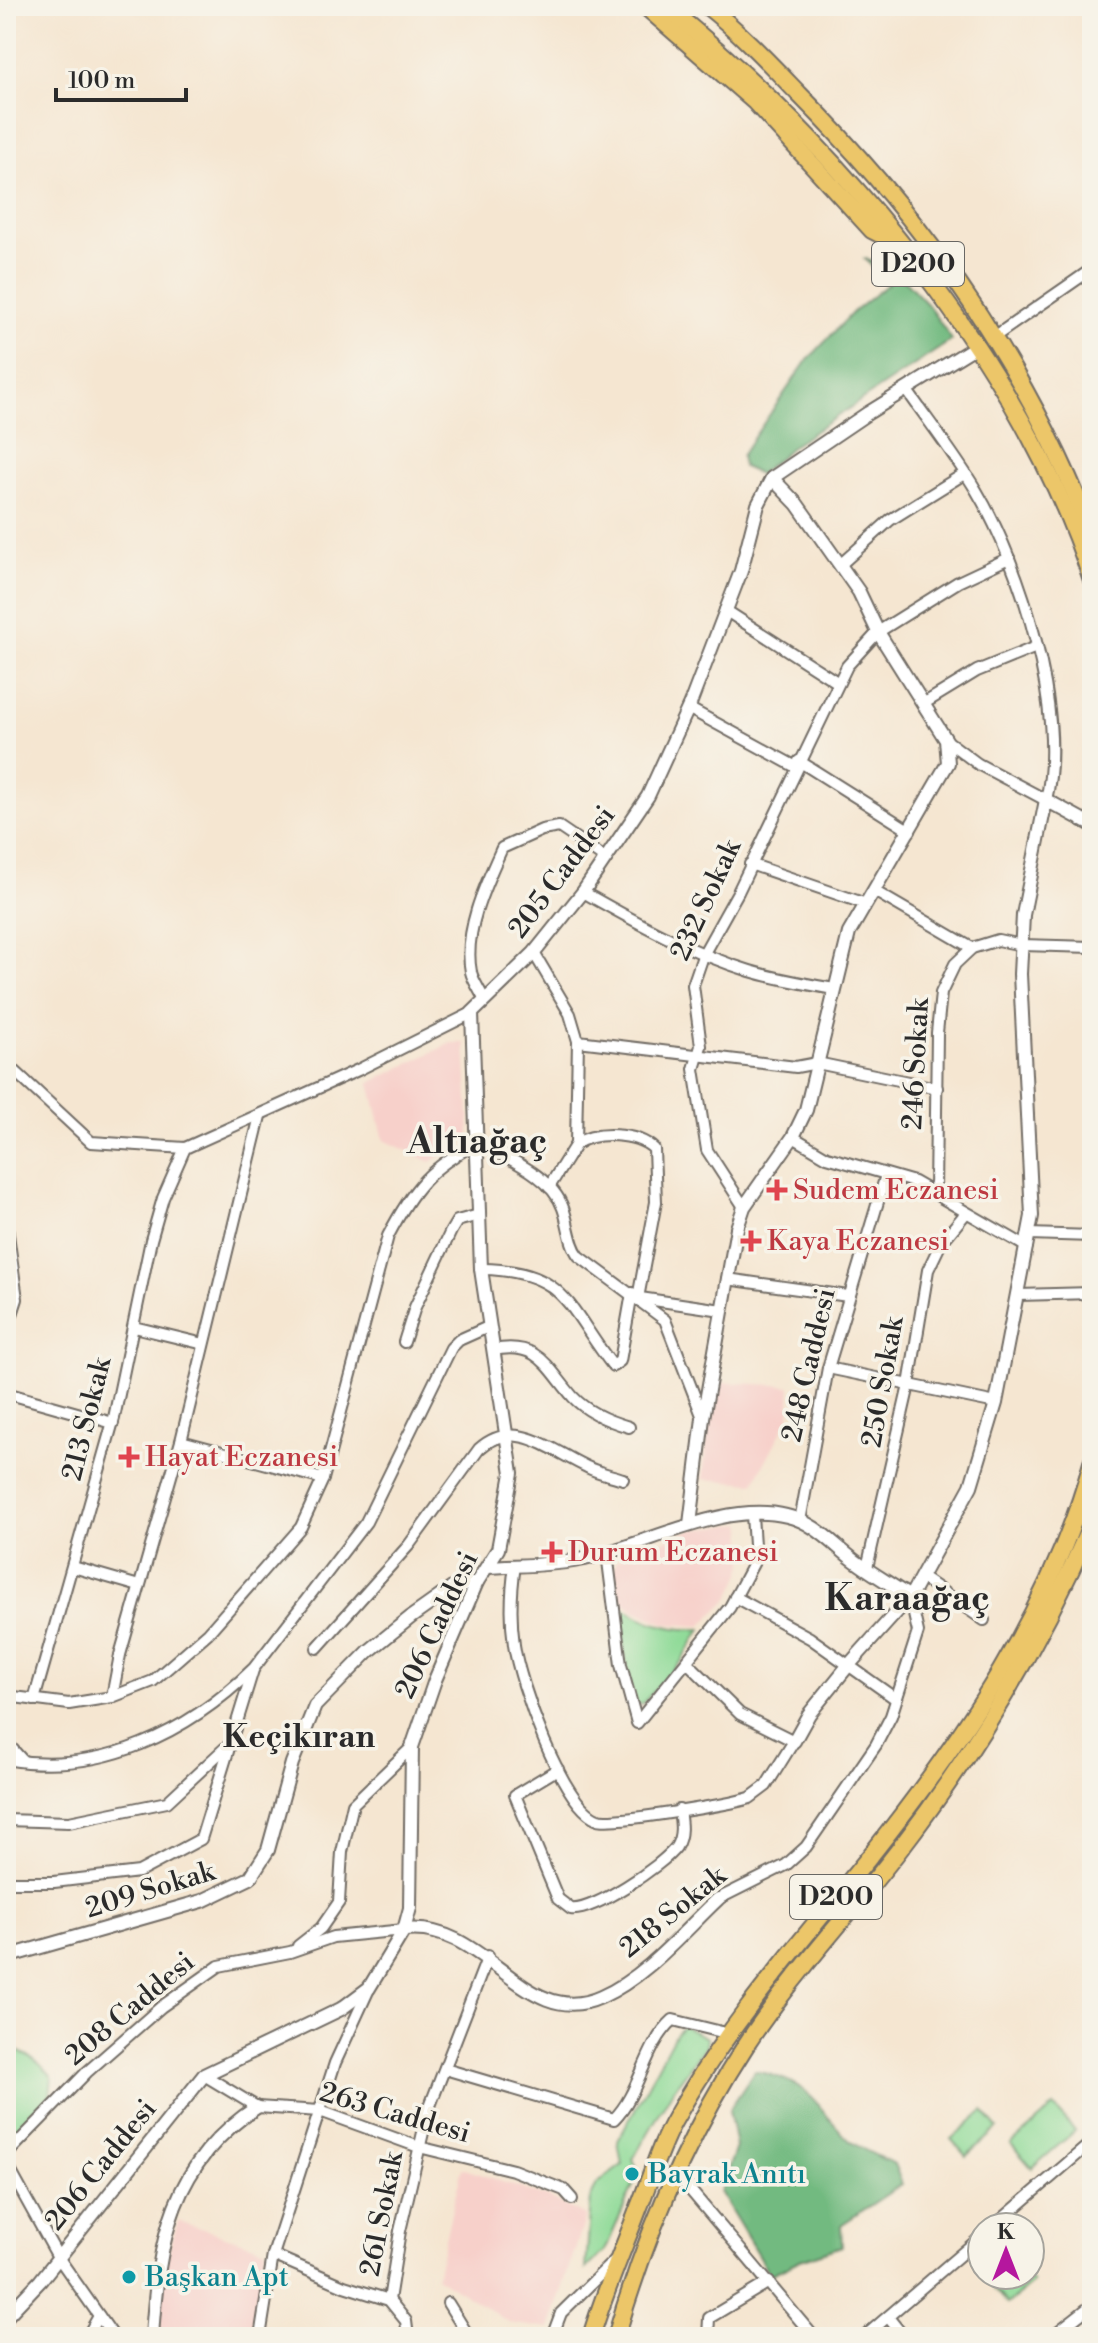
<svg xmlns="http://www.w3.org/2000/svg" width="1098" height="2343" font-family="'Libre Bodoni',serif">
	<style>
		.built { fill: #f7d0ca }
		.green { fill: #8eda97; stroke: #5c8261; stroke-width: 2 }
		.forest { fill: #72ba80; stroke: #4e7256; stroke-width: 2 }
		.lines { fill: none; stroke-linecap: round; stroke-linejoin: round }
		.minor-casing { stroke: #726c65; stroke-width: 14 }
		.tertiary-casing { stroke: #726c65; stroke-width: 16 }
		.trunk-casing { stroke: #726c65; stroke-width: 20 }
		.minor { stroke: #fff; stroke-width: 10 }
		.tertiary { stroke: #fff; stroke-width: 12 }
		.trunk { stroke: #ecc669; stroke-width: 16 }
		.health-dot { fill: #e0444e; stroke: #f7f3e8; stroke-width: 3 }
		.culture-dot { fill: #0f9aa8; stroke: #f7f3e8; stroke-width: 3 }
		.labels { text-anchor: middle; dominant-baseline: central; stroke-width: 7; stroke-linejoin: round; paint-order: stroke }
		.shield { fill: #f7f3e8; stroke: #686764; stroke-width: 2 }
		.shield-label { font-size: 26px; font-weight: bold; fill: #2b2b2b }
		.street-label { font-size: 28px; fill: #2b2b2b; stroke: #f7f3e8 }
		.health-label { font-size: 28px; fill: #be3a42; stroke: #f7f3e8; text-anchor: start }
		.culture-label { font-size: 28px; fill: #0d838f; stroke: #f7f3e8; text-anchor: start }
		.quarter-label { font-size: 32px; font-weight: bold; fill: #2b2b2b; stroke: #f7f3e8 }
		.district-label { font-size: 36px; font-weight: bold; fill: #2b2b2b; stroke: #f7f3e8 }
	</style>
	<rect width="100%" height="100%" fill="#f7f3e8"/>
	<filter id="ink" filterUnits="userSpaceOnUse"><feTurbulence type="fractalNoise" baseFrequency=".0125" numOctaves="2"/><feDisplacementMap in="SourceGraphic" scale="16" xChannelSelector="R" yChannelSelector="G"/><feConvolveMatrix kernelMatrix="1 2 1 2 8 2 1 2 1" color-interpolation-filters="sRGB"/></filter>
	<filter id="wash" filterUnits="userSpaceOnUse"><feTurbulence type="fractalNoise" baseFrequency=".006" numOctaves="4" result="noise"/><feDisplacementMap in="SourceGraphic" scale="32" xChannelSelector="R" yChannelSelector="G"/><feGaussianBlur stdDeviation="1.8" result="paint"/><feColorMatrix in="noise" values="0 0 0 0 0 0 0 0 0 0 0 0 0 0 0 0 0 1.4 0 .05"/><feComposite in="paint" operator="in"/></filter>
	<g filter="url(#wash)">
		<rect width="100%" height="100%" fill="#f5e6d1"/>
		<g class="built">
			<polygon points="451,1043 465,1043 470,1135 431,1162 384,1140 370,1083"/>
			<polygon points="718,1382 791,1386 789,1417 754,1483 703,1479 709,1416"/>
			<polygon points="743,1523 745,1559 742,1571 730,1597 701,1626 666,1624 635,1611 618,1598 614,1569 617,1560 691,1530"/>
			<polygon points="462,2168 549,2198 586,2216 549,2329 510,2323 436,2276"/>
			<polygon points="178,2221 266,2249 250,2337 158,2337 163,2271"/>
		</g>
		<g class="green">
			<path d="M617,1604C643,1622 669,1631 701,1629L681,1662L642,1704H637L629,1684Z"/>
			<polygon points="683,2026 707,2038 706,2045 673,2090 633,2159 639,2172 605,2251 586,2269 591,2197 597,2184 622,2165 618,2141 675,2034"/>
			<path d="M6,2050C26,2050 40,2063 52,2077L50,2095L6,2143Z"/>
			<polygon points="1054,2107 1075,2131 1032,2168 1011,2144"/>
			<polygon points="983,2111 998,2128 966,2156 951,2139"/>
			<polygon points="983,2275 1027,2275 1033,2283 1007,2304"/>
		</g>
		<g class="forest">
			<polygon points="865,259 888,263 928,305 952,340 794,445 759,474 743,467 741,456 806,362 853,312 888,284"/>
			<path d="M755,2071C814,2083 811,2102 849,2140C861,2150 880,2157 894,2164L902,2184L841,2225L842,2246L800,2260L770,2275L720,2192L736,2147L729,2110Z"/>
		</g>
	</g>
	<g filter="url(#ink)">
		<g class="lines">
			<g class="minor-casing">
				<g id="minor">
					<polyline points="994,337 1092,269"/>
					<path d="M906,389C929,422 955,455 976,490C1021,565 1067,713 1046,800L978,764L946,740"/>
					<polyline points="840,565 890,520 964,474"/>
					<polyline points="725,610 837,682"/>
					<polyline points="923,704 977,671 1036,647"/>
					<polyline points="688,708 796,767"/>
					<polyline points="799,761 910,831"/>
					<polyline points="750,864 866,904"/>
					<polyline points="874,891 972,948"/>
					<path d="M583,892C636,922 691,953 750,971C777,979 806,984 834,989"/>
					<polyline points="534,953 570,1014 578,1041 576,1144 549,1187"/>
					<path d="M485,1001C481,992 473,981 471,972C463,931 486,883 502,848L542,830L559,827L606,859"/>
					<polyline points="578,1041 796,1067 817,1063 937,1088"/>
					<polyline points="6,1063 91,1142 185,1148 358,1070 472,1013"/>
					<polyline points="793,1137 827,1157 914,1182 1027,1247"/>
					<path d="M576,1144C595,1131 636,1132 654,1149L656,1202L638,1298"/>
					<polyline points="935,1192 937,1033 941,993 955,964 972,948 998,940 1022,945 1092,947"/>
					<polyline points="744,1207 707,1150 694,1069 701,1046 693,985 704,953 738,892 847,666 878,632 958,582 1009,558"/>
					<polyline points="6,1220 17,1299 6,1333"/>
					<polyline points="1029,1234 1092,1236"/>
					<path d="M481,1269C567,1270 567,1307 613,1366L620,1361L632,1293"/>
					<polyline points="727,1279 848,1296"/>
					<polyline points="1018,1295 1092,1293"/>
					<polyline points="640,1298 722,1310"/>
					<polyline points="134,1327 204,1344"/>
					<polyline points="404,1342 415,1307 451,1231 457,1221 479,1215"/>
					<path d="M493,1350C539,1341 546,1366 573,1397C588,1413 608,1421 629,1427"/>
					<polyline points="828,1368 996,1403"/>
					<polyline points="6,1393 113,1423"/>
					<polyline points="181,1441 323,1479"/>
					<polyline points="800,1521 828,1368 886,1175"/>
					<polyline points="607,1553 621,1665 637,1723 730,1607 755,1560 752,1515"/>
					<path d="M515,1565C511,1592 510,1618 514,1645C519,1681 562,1807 598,1819C612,1824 732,1804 750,1798L766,1786L794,1741L740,1714L688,1663"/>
					<polyline points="73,1567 139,1586"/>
					<polyline points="867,1568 909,1385 928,1270 941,1243 966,1213"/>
					<polyline points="921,1577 984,1620"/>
					<polyline points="735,1597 810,1638 896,1699"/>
					<path d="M317,1648L409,1545L479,1449C515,1416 553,1452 587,1467C598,1473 611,1475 623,1479"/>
					<path d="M6,1696L69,1704L112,1697L153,1681L208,1633L301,1527L323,1479L388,1236C413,1188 430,1167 479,1142C508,1159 551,1175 563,1208C569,1224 569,1243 579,1256L665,1320L703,1418"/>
					<polyline points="112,1697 120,1655 181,1441 260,1116"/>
					<polyline points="34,1700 114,1418 151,1240 163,1198 185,1148"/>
					<polyline points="6,1742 23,1761"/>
					<path d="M6,1759C100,1776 188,1733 254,1668L366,1522L451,1348L459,1340L488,1327"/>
					<path d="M558,1769L515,1795L558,1899L571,1909C593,1912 662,1866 676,1847C683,1835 681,1823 679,1810"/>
					<polyline points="6,1820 69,1822 167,1802 225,1748"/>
					<polyline points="6,1882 54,1882 139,1872 201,1839 253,1670"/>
					<polyline points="718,1899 786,1865 806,1847 876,1745 891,1716 918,1632 910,1597"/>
					<polyline points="298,1946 321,1928 339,1902 342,1852 353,1804 412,1747"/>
					<path d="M445,2069L614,2119C641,2092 644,2046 673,2020L730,2034"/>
					<polyline points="204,2075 257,2107 320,2111 419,2147 513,2170 564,2190 572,2199"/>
					<polyline points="6,2155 87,2072 161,2007 219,1966 290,1952 333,1937 404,1930"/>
					<polyline points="6,2163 58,2257 114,2337"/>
					<polyline points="675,2172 814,2337"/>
					<polyline points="993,2227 1092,2142"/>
					<polyline points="273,2255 344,2286 389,2300 406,2321 408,2337"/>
					<polyline points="389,2300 400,2231 428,2111 488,1956"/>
					<polyline points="448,2303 469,2337"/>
					<polyline points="888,2317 904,2337"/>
					<polyline points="87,2337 99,2316"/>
					<polyline points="260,2337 273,2255 335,2063 369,1989"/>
					<polyline points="552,2337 561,2313 615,2260"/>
					<polyline points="708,2337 709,2318 769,2282"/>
					<polyline points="864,2337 982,2236"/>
					<polyline points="1051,2337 1092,2305"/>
				</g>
			</g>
			<g class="tertiary-casing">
				<g id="tertiary">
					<polyline points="690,1524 703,1418 737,1228 744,1207 793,1137 806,1110 849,933 948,763 946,740 878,632 859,592 797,504 772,478"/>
					<path d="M487,1567C517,1565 549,1566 579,1560C642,1548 722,1500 787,1516C814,1522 833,1544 854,1560C871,1573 891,1584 910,1597"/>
					<polyline points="794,1741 809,1714 847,1667 910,1597 971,1486 996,1403 1032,1216 1020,974 1023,915 1046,800 1092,825"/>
					<path d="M404,1930C486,1920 525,2032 601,1997C646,1977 683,1932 718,1899"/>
					<polyline points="6,1957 202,1901 250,1878 268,1850 292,1763 315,1706 369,1651 411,1617 452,1588 477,1582"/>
					<polyline points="6,2317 40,2281 204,2075 341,2009 369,1988 404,1930 410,1908 412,1747 435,1680 477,1582 498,1549 512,1473 481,1269 472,1013 534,953 583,892 648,796 690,704 741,571 758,505 772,478 868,413 975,347"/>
					<path d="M152,2337C158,2241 172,2162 257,2107"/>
				</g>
			</g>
			<g class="trunk-casing">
				<g id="trunk">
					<polyline points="645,6 755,102 872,230 896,242"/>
					<path d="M665,6C841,148 1021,362 1092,580"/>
					<path d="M707,6C740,32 770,64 799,94C925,221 1028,367 1092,535"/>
					<path d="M591,2337C604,2293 623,2250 639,2207C651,2177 660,2144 676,2117C729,2022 803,1940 871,1855C964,1738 1052,1609 1092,1463"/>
					<path d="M616,2337C646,2233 687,2136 746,2045C791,1976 849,1915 899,1850C978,1748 1041,1641 1092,1523"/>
				</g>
			</g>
			<use href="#minor" class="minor"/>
			<use href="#tertiary" class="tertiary"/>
			<use href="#trunk" class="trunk"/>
		</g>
	</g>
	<g class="health-dot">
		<path d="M773 1178h8v8h8v8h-8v8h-8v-8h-8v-8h8z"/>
		<path d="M747 1229h8v8h8v8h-8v8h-8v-8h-8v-8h8z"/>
		<path d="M125 1445h8v8h8v8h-8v8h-8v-8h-8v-8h8z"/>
		<path d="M548 1540h8v8h8v8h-8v8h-8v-8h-8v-8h8z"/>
	</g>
	<g class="culture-dot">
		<circle cx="632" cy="2174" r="8"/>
		<circle cx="129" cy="2277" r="8"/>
	</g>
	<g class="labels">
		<g class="shield">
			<rect x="872" y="242" width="92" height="44" rx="6"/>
			<rect x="790" y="1875" width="92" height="44" rx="6"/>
		</g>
		<g class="shield-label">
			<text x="918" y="264">D200</text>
			<text x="836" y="1897">D200</text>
		</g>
		<g class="street-label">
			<text transform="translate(562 872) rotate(-53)">205 Caddesi</text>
			<text transform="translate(706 900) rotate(-65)">232 Sokak</text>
			<text transform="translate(916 1064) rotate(-87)">246 Sokak</text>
			<text transform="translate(809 1365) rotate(-77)">248 Caddesi</text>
			<text transform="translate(883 1382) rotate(-80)">250 Sokak</text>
			<text transform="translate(87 1419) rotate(-76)">213 Sokak</text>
			<text transform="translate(437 1625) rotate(-65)">206 Caddesi</text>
			<text transform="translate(150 1890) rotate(-17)">209 Sokak</text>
			<text transform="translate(673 1912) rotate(-39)">218 Sokak</text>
			<text transform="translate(130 2009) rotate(-40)">208 Caddesi</text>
			<text transform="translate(395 2113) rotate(16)">263 Caddesi</text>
			<text transform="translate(101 2165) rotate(-51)">206 Caddesi</text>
			<text transform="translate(382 2214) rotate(-79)">261 Sokak</text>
		</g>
		<g class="health-label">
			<text x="793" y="1190">Sudem Eczanesi</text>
			<text x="767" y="1241">Kaya Eczanesi</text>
			<text x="145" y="1457">Hayat Eczanesi</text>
			<text x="568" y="1552">Durum Eczanesi</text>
		</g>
		<g class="culture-label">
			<text x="648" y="2174">Bayrak Anıtı</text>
			<text x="145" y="2277">Başkan Apt</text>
		</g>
		<g class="quarter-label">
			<text x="299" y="1737">Keçikıran</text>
		</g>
		<g class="district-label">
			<text x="477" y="1142">Altıağaç</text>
			<text x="907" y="1599">Karaağaç</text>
		</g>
	</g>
	<rect width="1098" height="2343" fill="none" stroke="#f7f3e8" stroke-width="32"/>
	<g transform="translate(1006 2251)"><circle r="38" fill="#f7f3e8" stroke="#a5a39c" stroke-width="2"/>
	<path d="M0-6L14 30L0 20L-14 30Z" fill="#b5179e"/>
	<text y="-12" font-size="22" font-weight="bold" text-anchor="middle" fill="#2b2b2b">K</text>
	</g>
	<path d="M56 88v12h130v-12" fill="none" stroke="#2b2b2b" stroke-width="4"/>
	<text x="68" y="88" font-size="24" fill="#2b2b2b" stroke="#f7f3e8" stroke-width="6" paint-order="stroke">100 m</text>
</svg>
